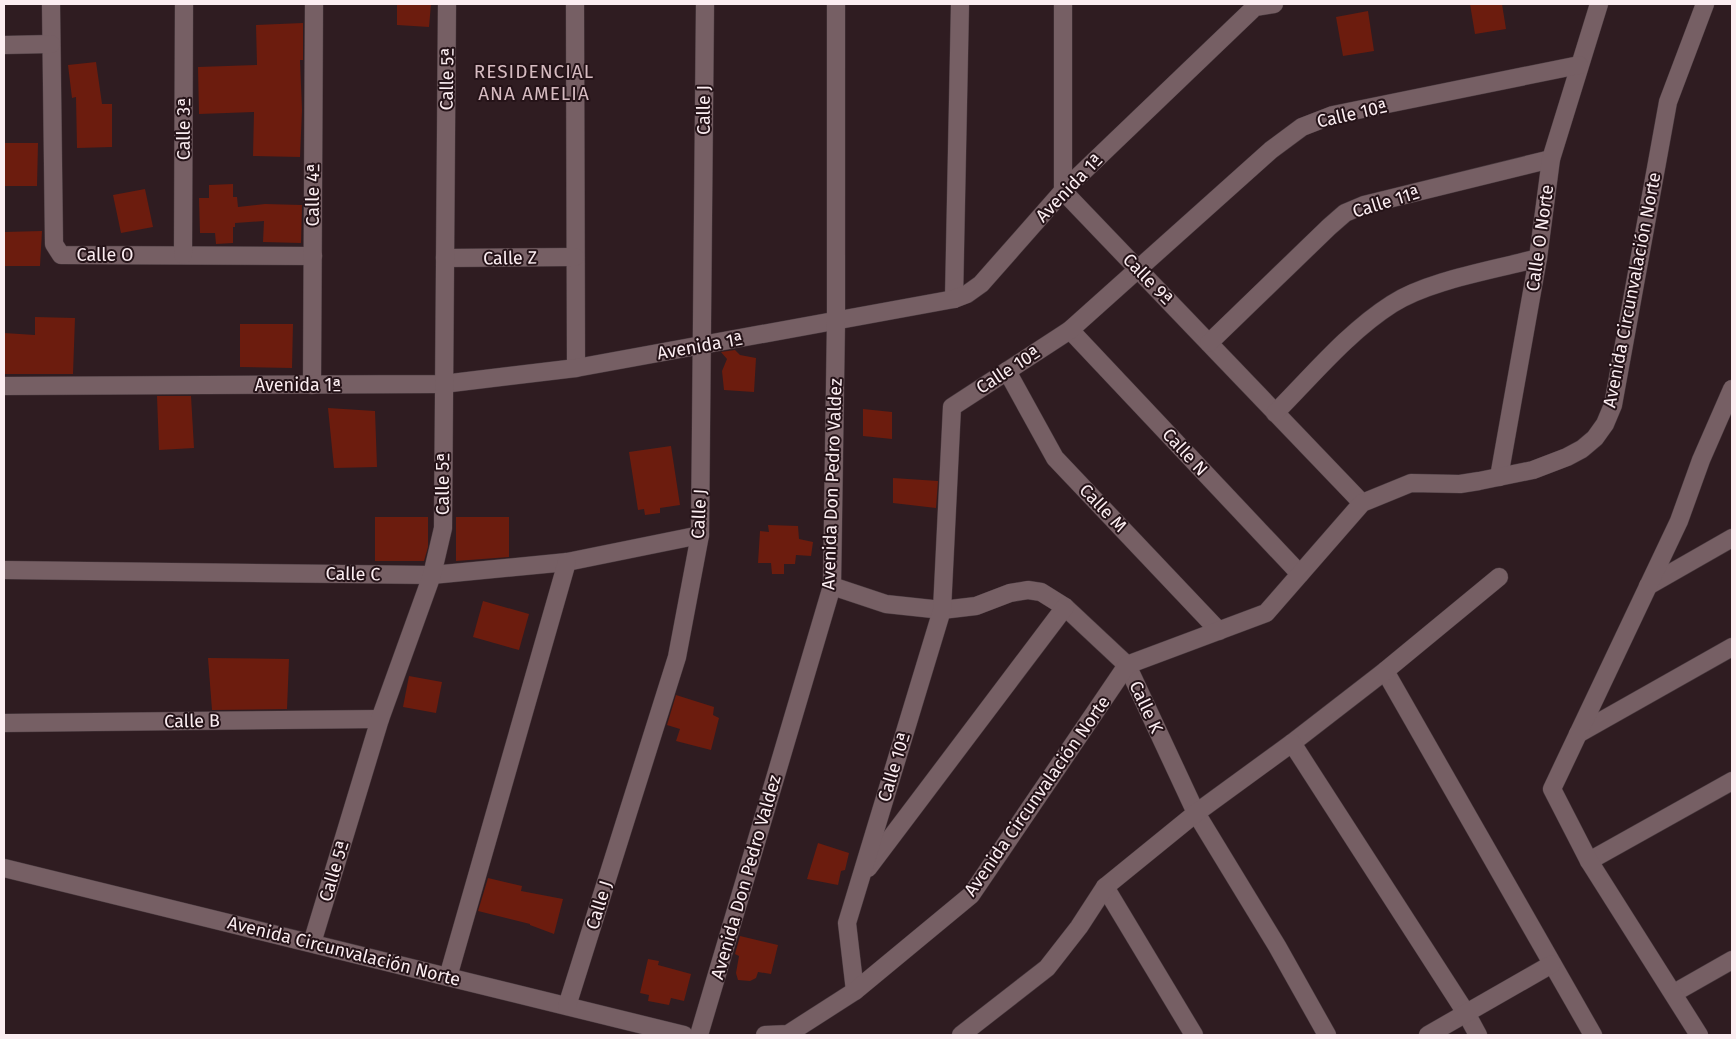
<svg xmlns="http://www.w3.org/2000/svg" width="1736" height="1039" font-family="'Fira Sans',sans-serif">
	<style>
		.building { fill: #6c1c0e }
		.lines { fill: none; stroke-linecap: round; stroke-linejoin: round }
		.minor-casing { stroke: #48393e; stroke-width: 19 }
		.minor { stroke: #765f64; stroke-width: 18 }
		.labels { text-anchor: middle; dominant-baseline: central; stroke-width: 4; stroke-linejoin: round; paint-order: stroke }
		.street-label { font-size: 18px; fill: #fbedf1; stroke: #251318 }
		.neighbourhood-label { font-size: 19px; letter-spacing: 1px; fill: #d6bbc1; stroke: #251318 }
	</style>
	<rect width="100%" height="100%" fill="#2f1c21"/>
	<g class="building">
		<polygon points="397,4 431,4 429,27 397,25"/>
		<polygon points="1470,4 1502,4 1506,29 1475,34"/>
		<polygon points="1368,11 1374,51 1343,56 1336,17"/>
		<polygon points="303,23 303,60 300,60 302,110 300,157 253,156 254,112 199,114 198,67 257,65 256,25"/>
		<polygon points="96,62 102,104 112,104 112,147 77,148 76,97 72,98 68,65"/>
		<polygon points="4,143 38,143 37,186 4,186"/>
		<polygon points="233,184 233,197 237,197 238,207 265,204 302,205 301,243 263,242 264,221 235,223 235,227 233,227 233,243 216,244 215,233 200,233 199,198 209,198 209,185"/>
		<polygon points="145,189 153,227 121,233 113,195"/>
		<polygon points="42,231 40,266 4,266 4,232"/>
		<polygon points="35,317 75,318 73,374 4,374 4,333 35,335"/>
		<polygon points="240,324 293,324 292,368 240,367"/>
		<polygon points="735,350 740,355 756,358 754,392 724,390 722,371 727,359 721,352"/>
		<polygon points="157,396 191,396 194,448 159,450"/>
		<polygon points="328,408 375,411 377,467 334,468"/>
		<polygon points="863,409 892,412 892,439 863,436"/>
		<polygon points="671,446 680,505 660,508 660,513 645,515 644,509 638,510 629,452"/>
		<polygon points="893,478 938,481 936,508 893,503"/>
		<polygon points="375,517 428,517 428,547 424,561 375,561"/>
		<polygon points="456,517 509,517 509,557 456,561"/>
		<polygon points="768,525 798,526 799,539 813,542 811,556 796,555 795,564 784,564 784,574 772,574 771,563 758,563 760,531 769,532"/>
		<polygon points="483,601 529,614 519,650 473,637"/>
		<polygon points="208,658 289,659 287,709 212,710"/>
		<polygon points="409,676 442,682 436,713 403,707"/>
		<polygon points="676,695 714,707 713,715 719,718 711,750 676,741 680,729 667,725"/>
		<polygon points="818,843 849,853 845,870 841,871 838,885 807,879"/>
		<polygon points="488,878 522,886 521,891 563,899 554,934 530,925 530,924 478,911"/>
		<polygon points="740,936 778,945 771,974 758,972 756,978 750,981 738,980 736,973 739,956 735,954"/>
		<polygon points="648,959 659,961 658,965 691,974 684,1001 671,998 669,1005 648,1001 649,995 640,993"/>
	</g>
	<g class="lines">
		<g class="minor-casing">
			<g id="minor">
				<polyline points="51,4 54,244 61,255 313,256"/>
				<polyline points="575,4 576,368"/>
				<polyline points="1063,4 1063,191 1362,503"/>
				<polyline points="4,45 51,44"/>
				<polyline points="183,255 184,4"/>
				<polyline points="445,258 575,257"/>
				<polyline points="954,299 960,4"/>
				<polyline points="1070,330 1300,574"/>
				<polyline points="1209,343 1329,227 1345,213 1364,205 1551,159"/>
				<polyline points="1007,371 1055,458 1219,631"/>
				<polyline points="312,385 314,4"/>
				<polyline points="4,386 443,384 576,368 954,299 967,294 981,284 1063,191 1255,7 1274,4"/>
				<path d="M1275,413C1312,376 1348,332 1392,304C1429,280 1495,270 1538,258"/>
				<polyline points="1499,477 1538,258 1551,159 1599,4"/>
				<polyline points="4,570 432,575 567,562 700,535"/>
				<polyline points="832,586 886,604 942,610 976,606 1010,593 1028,590 1041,592 1065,607 1127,665 1196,813 1277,946 1327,1035"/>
				<polyline points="1648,586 1732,538"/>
				<polyline points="1385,671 1593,1035"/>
				<polyline points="4,723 380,719"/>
				<polyline points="1578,734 1732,647"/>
				<polyline points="1292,743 1385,671 1499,577"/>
				<polyline points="1589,861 1732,781"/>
				<polyline points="4,868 684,1035"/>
				<polyline points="868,868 1065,607"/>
				<polyline points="1105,887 1194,1035"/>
				<polyline points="312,943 380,719 432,575 443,528 447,4"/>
				<polyline points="448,977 567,562"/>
				<polyline points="855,991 847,923 942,610 952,407 1070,330 1271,150 1302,127 1333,115 1579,65"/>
				<polyline points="1674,993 1732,960"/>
				<polyline points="567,1006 677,657 700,535 705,4"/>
				<polyline points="699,1035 832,586 836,321 836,4"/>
				<polyline points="765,1035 788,1034 855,991 971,895 1127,665 1266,613 1362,503 1411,483 1460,484 1479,481 1533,470 1567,457 1582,449 1595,438 1605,424 1613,405 1668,102 1705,4"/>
				<polyline points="961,1035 1047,968 1079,927 1105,887 1196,813 1292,743 1466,1013 1478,1035"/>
				<polyline points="1428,1035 1552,964"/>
				<polyline points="1699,1035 1589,861 1552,789 1679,521 1701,460 1732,389"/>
			</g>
		</g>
		<use href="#minor" class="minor"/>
	</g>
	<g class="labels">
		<g class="street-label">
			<text transform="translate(447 79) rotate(-89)">Calle 5ª</text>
			<text transform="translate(704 110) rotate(-90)">Calle J</text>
			<text transform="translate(1352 114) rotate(-13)">Calle 10ª</text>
			<text transform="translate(184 129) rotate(-90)">Calle 3ª</text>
			<text transform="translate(1069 188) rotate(-46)">Avenida 1ª</text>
			<text transform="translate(313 195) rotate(-90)">Calle 4ª</text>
			<text transform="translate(1386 202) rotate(-17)">Calle 11ª</text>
			<text transform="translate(1540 238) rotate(-82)">Calle O Norte</text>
			<text x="105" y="255">Calle O</text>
			<text transform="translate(510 258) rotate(-1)">Calle Z</text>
			<text transform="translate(1148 279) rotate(46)">Calle 9ª</text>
			<text transform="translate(1632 290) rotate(-79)">Avenida Circunvalación Norte</text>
			<text transform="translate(700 346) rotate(-10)">Avenida 1ª</text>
			<text transform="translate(1008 370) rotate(-33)">Calle 10ª</text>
			<text x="298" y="385">Avenida 1ª</text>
			<text transform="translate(1185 452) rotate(47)">Calle N</text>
			<text transform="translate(443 484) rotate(-90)">Calle 5ª</text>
			<text transform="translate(832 484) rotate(-88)">Avenida Don Pedro Valdez</text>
			<text transform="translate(1103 508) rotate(46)">Calle M</text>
			<text transform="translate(699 514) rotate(-87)">Calle J</text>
			<text transform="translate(353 574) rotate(1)">Calle C</text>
			<text transform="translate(1146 707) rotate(65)">Calle K</text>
			<text transform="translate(192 721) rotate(-1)">Calle B</text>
			<text transform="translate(894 767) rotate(-73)">Calle 10ª</text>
			<text transform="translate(1037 796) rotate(-55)">Avenida Circunvalación Norte</text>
			<text transform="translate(334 871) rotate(-73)">Calle 5ª</text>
			<text transform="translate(746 877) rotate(-74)">Avenida Don Pedro Valdez</text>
			<text transform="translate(599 905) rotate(-73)">Calle J</text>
			<text transform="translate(344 951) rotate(14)">Avenida Circunvalación Norte</text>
		</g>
		<g class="neighbourhood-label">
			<text x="534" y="71">RESIDENCIAL<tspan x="534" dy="22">ANA AMELIA</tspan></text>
		</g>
	</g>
	<rect width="1736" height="1039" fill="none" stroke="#fbedf1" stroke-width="10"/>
</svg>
